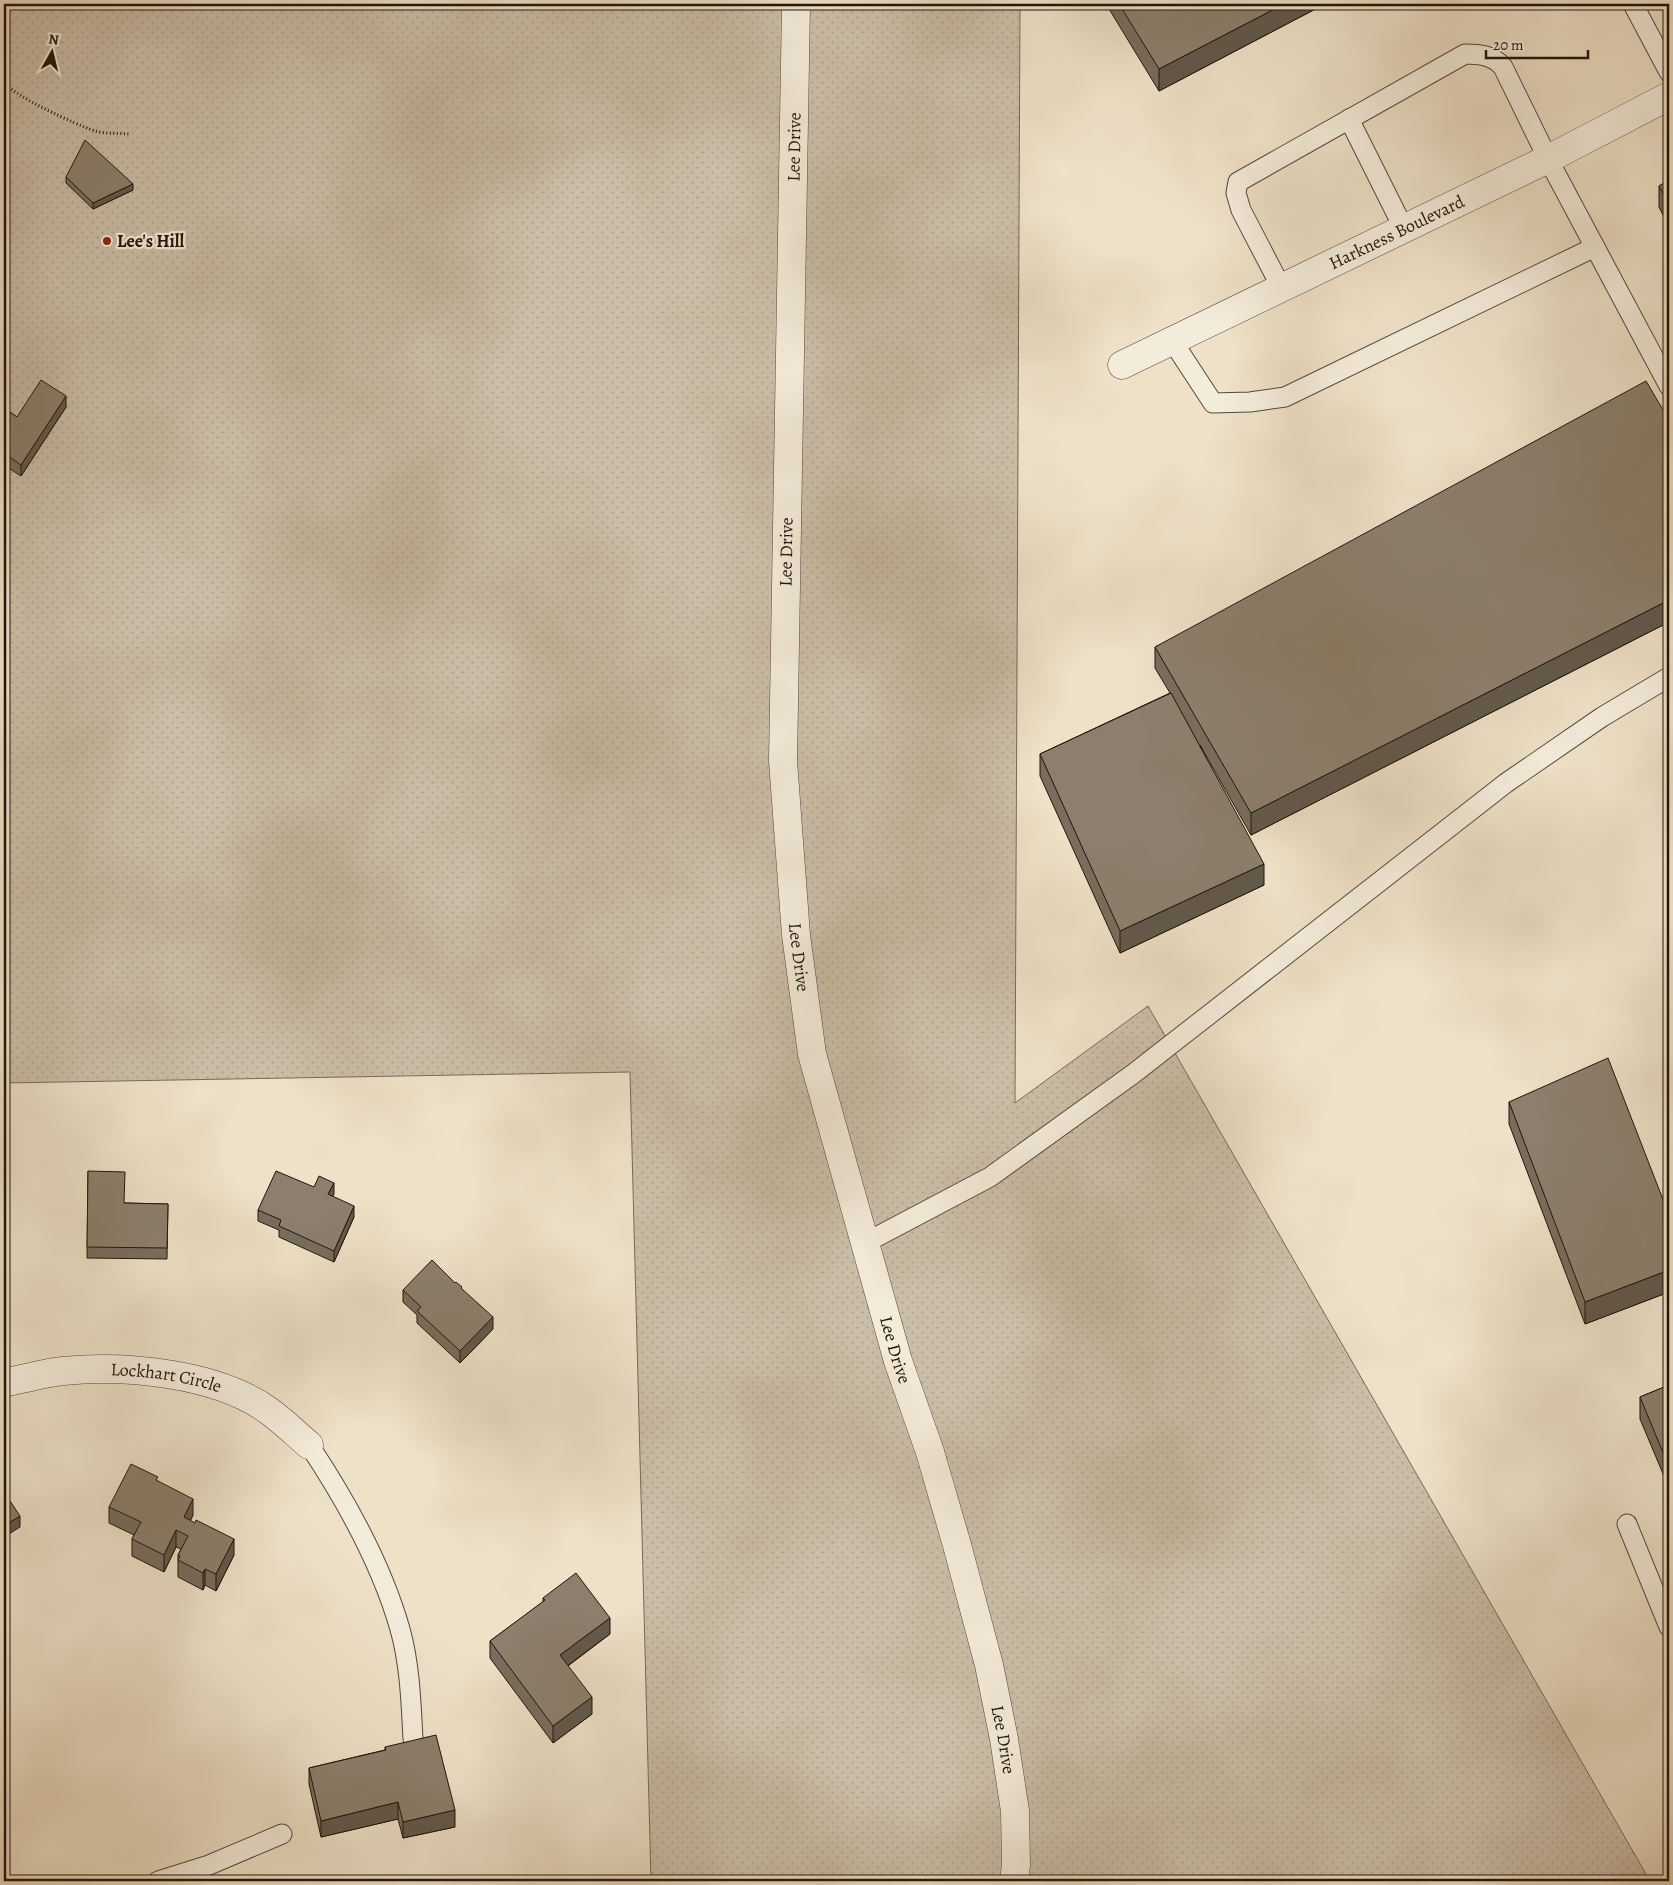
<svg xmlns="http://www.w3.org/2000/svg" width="1673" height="1885" font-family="Alegreya,serif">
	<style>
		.park { fill: url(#park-dots); stroke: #766a59 }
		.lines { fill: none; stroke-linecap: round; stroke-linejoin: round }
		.service-casing { stroke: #55483a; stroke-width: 21 }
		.minor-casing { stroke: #55483a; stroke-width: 29 }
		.path { stroke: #22150a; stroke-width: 3; stroke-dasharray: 1 2.5; stroke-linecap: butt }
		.service { stroke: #f4ecdb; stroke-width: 19 }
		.minor { stroke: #f4ecdb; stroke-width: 28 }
		.wall { fill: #786d5e; stroke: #22150a }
		.shaded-wall { fill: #62594c; stroke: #22150a }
		.building { fill: #8c7f6d; stroke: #22150a }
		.poi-dot { fill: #8f2418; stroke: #f4ecdb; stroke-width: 2 }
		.labels { text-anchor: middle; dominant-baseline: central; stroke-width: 4.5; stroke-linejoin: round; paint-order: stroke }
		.street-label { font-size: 18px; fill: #22150a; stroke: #f4ecdb }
		.poi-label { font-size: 18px; font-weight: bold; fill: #22150a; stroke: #f4ecdb; text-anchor: start }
	</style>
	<defs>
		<pattern id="park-dots" width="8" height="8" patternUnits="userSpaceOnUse" patternTransform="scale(1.25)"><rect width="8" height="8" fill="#cbbea8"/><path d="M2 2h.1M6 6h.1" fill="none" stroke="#aea28f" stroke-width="1.8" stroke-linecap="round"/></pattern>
	</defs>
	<rect width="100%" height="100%" fill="#eee1c8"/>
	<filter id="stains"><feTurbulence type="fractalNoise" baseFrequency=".004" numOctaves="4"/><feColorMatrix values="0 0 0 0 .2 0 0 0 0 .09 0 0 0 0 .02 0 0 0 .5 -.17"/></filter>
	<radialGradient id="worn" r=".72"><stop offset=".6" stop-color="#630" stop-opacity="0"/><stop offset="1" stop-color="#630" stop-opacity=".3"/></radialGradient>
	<polygon class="park" points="4,4 1020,4 1015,1103 1148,1006 1650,1881 651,1881 630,1072 4,1083"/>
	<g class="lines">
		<g class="service-casing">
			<g id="service">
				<polyline points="1633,4 1669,72"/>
				<polyline points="1349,119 1404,229"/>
				<path d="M1282,289L1241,210L1236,193L1238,182L1465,54C1479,54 1493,55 1503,67L1548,159L1669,386"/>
				<polyline points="1173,342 1213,403 1250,402 1285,397 1595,247"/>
				<polyline points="865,1243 990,1177 1133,1074 1506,783 1602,717 1669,677"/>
				<path d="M309,1445C347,1502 381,1563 400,1629C410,1665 411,1702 413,1739"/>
				<polyline points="1627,1524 1669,1627"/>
				<polyline points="158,1881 209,1865 282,1834"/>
			</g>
		</g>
		<g class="minor-casing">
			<g id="minor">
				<path id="s1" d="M796,4L783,761L796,935L812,1054L898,1361L930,1452L957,1545L989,1665L1004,1739L1015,1811L1016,1865L1014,1881"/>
				<path id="s2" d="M1122,365L1548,159L1669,96"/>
				<path id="s3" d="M4,1383C23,1379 44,1373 63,1371C126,1365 217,1373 269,1411C283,1421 296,1434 309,1445"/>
			</g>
		</g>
		<path class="path" d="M4,82C15,97 75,124 95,131C105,134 119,133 129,134"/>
		<use href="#service" class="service"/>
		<use href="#minor" class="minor"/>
	</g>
	<g class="wall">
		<polygon points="1106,4 1325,4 1159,91"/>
		<polygon points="66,177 133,190 93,209 66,183"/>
		<polygon points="1669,180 1669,227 1659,207 1659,186"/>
		<polygon points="66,407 21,476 4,465 4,408 17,417"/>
		<polygon points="1669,420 1669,622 1251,835 1200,745 1264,885 1120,953 1040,776 1040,754 1170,693 1155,668 1155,647"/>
		<polygon points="1509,1102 1669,1215 1669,1292 1585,1324 1509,1124"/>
		<polygon points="88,1171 125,1203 168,1204 167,1259 87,1258"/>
		<polygon points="334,1194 332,1196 354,1217 334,1262 279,1237 279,1230 258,1221 258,1210"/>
		<polygon points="462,1289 493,1329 460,1363 417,1323 417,1315 403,1302 403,1290"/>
		<polygon points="1669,1385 1669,1488 1640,1419 1640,1397"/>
		<polygon points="158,1481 193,1515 190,1521 234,1555 216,1591 205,1585 203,1590 178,1577 178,1555 181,1549 176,1547 164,1572 132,1556 132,1539 134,1535 109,1523 109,1507"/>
		<polygon points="543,1598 610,1634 568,1666 592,1714 553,1743 490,1658 490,1641 543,1602"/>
		<polygon points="385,1747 455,1827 403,1838 398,1819 321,1837 309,1784 309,1768 385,1750"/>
	</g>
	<g class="shaded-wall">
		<polygon points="1284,4 1325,4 1159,91 1159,69"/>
		<polygon points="133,184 133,190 93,209 93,203"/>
		<polygon points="66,396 66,407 21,476 21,465"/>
		<polygon points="1669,600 1669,622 1251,835 1251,813"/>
		<polygon points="1264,864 1264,885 1120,953 1120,931"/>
		<polygon points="334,1183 334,1194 328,1206 328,1194"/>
		<polygon points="354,1206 354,1217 334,1262 334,1251"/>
		<polygon points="1669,1270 1669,1292 1585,1324 1585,1302"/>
		<polygon points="493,1317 493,1329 460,1363 460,1351"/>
		<polygon points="193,1499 193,1515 184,1534 184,1517"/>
		<polygon points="20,1516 20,1527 4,1537 4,1526"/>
		<polygon points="176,1530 176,1547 164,1572 164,1555"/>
		<polygon points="234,1539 234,1555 216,1591 216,1574"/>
		<polygon points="205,1569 205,1585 203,1590 203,1573"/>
		<polygon points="610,1618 610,1634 560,1671 560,1655"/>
		<polygon points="592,1697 592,1714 553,1743 553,1726"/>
		<polygon points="398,1802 398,1819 321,1837 321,1821"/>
		<polygon points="455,1810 455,1827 403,1838 403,1822"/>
	</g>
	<g class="building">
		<polygon points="1119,4 1284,4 1159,69"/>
		<polygon points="85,140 133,184 93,203 66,177"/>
		<polygon points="1669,180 1669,205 1659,186"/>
		<polygon points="41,380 66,396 21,465 4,453 4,408 17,417"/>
		<polygon points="1646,381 1669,420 1669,600 1251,813 1155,647"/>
		<polygon points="1171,693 1264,864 1120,931 1040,754"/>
		<polygon points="1608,1058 1669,1215 1669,1270 1585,1302 1509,1102"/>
		<polygon points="88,1171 125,1172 124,1203 168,1204 167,1248 87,1247"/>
		<polygon points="276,1171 314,1187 319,1176 334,1183 328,1194 354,1206 334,1251 279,1226 281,1220 258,1210"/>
		<polygon points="432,1260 455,1283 456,1282 462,1287 461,1288 493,1317 460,1351 417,1311 421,1307 403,1290"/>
		<polygon points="1669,1385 1669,1467 1640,1397"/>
		<polygon points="131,1464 158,1477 156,1480 193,1499 184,1517 195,1523 196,1520 234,1539 216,1574 205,1569 203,1573 178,1560 180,1556 178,1555 188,1536 176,1530 164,1555 132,1539 141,1522 109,1507"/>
		<polygon points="4,1492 20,1516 4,1526"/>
		<polygon points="576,1573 610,1618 560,1655 592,1697 553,1726 490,1641 545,1600 543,1598"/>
		<polygon points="436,1735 455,1810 403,1822 398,1802 321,1821 309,1768 386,1750 385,1747"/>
	</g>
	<circle class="poi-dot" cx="107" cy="241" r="5"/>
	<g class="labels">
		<g class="street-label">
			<text transform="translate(794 147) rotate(-89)">Lee Drive</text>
			<text stroke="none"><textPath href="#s2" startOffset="305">Harkness Boulevard</textPath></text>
			<text transform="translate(786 552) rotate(-89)">Lee Drive</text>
			<text stroke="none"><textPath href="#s1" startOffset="954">Lee Drive</textPath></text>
			<text stroke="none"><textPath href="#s1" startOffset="1359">Lee Drive</textPath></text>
			<text stroke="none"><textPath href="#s3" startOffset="164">Lockhart Circle</textPath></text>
			<text stroke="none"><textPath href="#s1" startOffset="1764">Lee Drive</textPath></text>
		</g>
		<g class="poi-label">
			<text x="117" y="241">Lee's Hill</text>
		</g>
	</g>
	<rect width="1673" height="1885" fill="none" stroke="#eee1c8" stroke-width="20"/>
	<rect x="5" y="5" width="1663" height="1875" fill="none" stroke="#22150a" stroke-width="2.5"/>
	<rect x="10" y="10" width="1653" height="1865" fill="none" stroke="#22150a"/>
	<g transform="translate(52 52) rotate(8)" stroke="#f4ecdb" stroke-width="4" paint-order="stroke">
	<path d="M0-4L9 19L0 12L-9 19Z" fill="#22150a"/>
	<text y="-8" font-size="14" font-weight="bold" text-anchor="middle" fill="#22150a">N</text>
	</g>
	<path d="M1486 50v8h102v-8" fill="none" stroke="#22150a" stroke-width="2.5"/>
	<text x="1493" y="50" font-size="15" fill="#22150a" stroke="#f4ecdb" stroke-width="4" paint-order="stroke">20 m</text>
	<rect width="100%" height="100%" filter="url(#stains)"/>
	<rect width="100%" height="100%" fill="url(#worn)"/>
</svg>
